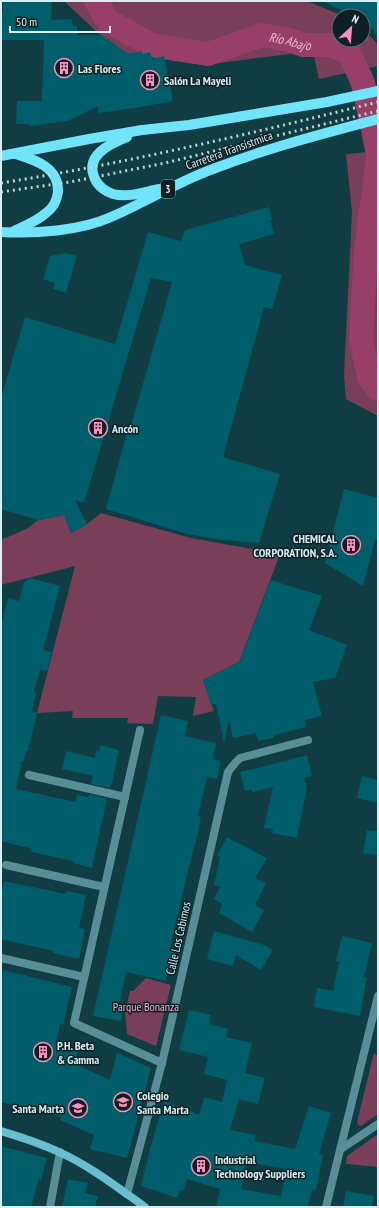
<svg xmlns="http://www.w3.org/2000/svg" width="379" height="1208" font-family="'PT Sans Narrow',sans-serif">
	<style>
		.green { fill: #793f58 }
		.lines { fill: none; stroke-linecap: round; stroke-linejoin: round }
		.river { stroke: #983f68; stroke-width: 24 }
		.building { fill: #005d6a; fill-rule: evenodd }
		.minor { stroke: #598d97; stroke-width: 8 }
		.secondary { stroke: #68becf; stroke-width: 8 }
		.primary { stroke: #72e4fa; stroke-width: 10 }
		.rail { stroke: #bad4d8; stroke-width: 3; stroke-dasharray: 2 4; stroke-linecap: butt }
		.labels { text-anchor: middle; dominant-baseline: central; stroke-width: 3; stroke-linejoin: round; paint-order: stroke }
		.shield { fill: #0e2023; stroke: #9bb0b4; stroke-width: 1 }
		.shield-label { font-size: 11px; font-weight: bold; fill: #d8eef2 }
		.poi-label { font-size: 12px; font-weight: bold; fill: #d8eef2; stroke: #0e2023; text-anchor: start }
		.street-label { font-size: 12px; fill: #d8eef2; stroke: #0e2023 }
		.park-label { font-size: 12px; fill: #fbb0cd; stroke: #0e2023 }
		.water-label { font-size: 13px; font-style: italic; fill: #f0bdd0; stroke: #0e2023 }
	</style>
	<rect width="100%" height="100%" fill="#103c44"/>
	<g class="green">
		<polygon points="64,1 307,1 343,16 339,16 339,40 363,40 363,30 378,44 378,66 319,79 313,51 203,65 128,54 98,33"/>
		<polygon points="378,151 378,416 346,399 344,376 352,212 346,154"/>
		<polygon points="101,513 191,538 280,554 239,662 203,680 214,711 193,716 196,697 158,696 153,724 127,723 128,718 72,718 73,711 37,713 75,566 1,585 1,540 28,528 38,520 65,515 65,517 71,533 87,524"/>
		<polygon points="146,978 171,985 156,1046 127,1034 125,1013 130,991 133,991"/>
		<polygon points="374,1053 378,1056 378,1114 361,1126 358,1125 357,1122"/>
		<polygon points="378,1134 378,1167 346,1164 347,1156"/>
	</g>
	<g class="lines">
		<g class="river">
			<path id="s1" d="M96,1L107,20L151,45L208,54L262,35L288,40L304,45H331L349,53L363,83L378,154"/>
			<polyline points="378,159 366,250 361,340 369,377 378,389"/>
		</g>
	</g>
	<g class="building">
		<polygon points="3,1 52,1 51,20 71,19 74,26 77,26 77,35 101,35 128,54 142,51 142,54 150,52 152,59 164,56 173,101 135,108 98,113 98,106 68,121 30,126 29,124 16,124 17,101 42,101 44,40 1,40 1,12 3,12"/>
		<polygon points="323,1 377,1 378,37 368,23 363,21 363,16 353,16"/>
		<polygon points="269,207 272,220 270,220 274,234 239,244 245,265 282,275 272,309 264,307 223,457 280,474 259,543 223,540 187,534 106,509 128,429 130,429 172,282 151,278 84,503 75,500 87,524 71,533 64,515 38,520 1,509 1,398 25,317 115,344 148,232 181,241 185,230"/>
		<polygon points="65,253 77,256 66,293 53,289 55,283 43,279 50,256"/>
		<polygon points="344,489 378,498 378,540 375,540 363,586 325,563"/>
		<polygon points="30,578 60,586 43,650 52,652 47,671 40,669 34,691 36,692 32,711 37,713 28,751 26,751 24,761 22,761 16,789 76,802 77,795 88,797 89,794 107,799 92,868 73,863 73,861 31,852 32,849 1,841 1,627 8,598 19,601 24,582"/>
		<polygon points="271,580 322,596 309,630 347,645 335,678 313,682 322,716 305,720 306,727 274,735 274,738 258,741 256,733 233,738 229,720 224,743 216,704 211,705 203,680 239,662"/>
		<polygon points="161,715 188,721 185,736 216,743 213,759 221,761 217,779 207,777 198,816 201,817 195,846 194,846 170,948 177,950 171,974 167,973 166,981 126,972 119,1005 124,1006 121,1021 93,1016"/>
		<polygon points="101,745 119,750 112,783 111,783 110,788 91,784 93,776 62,769 66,751 95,758 96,751 99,752"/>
		<polygon points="307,755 312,776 304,778 307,787 297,838 272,833 273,829 264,828 273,787 252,792 252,789 245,791 240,772 270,765"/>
		<polygon points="362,776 378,780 378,803 357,798"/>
		<polygon points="367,830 378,831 378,855 363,853"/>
		<polygon points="227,837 267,858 255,878 266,883 255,905 264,910 252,932 219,913 222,904 214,899 220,887 214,885 220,857 217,856"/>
		<polygon points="4,881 66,894 67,891 86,895 79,928 85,929 79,959 53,953 54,951 1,939 1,895"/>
		<polygon points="214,931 264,945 273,950 261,970 236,955 233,966 207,959"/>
		<polygon points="342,936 372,943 364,977 367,977 360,1016 314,1007 317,988 333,991 339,962 336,961"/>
		<polygon points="3,970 72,987 63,1025 60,1024 56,1045 78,1050 75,1064 110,1080 117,1053 151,1068 127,1158 90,1149 94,1135 60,1120 62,1117 1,1102 1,977"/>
		<path d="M189,1010L211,1015L209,1024L228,1029L226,1037L252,1043L245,1073L265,1078L258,1104L239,1099L230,1130L256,1135L254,1141L295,1149L309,1106L331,1113L319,1154L323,1155L316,1190L312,1189L308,1207H216L220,1189L187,1179L184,1190H180L177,1198L141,1186L150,1149L164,1101L189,1110L199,1115L204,1097L222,1102L227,1080L204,1074L208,1057L179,1050ZM247,1162L286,1169L281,1196L241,1189Z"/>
		<polygon points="1,1146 47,1158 41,1180 39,1179 31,1207 1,1207"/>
		<polygon points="68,1179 88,1183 85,1193 98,1196 95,1207 62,1207"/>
		<polygon points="346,1191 374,1196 372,1207 343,1207"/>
	</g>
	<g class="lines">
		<g class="minor">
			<polyline points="140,730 74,1023 162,1063"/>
			<polyline points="29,775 125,797"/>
			<polyline points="6,865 104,887"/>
			<polyline points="1,958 84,977"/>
			<polyline points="341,1149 378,1124"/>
			<polyline points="127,1194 162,1063 228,772 235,763 240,758 308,740"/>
			<polyline points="50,1207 60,1152"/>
			<polyline points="326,1207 378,996"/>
		</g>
		<path class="secondary" d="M1,1131C21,1137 40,1143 59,1152C90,1166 117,1187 145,1207"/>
		<g class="primary">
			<path d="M127,137C109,144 84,156 95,179C98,186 106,192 113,194C128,198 144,192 159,189"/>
			<polyline points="1,156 89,139 142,130 189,125 327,102 378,91"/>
			<path d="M14,231C25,226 37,221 46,213C53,208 57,200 58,192C59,167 35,160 16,154"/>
			<path d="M1,232C35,234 80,231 111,217C146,202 177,182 213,169C267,148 322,134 378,119"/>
		</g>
		<g class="rail">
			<path d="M1,183C128,163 253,133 378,102"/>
			<polyline points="1,192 70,182 165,163 378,111"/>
		</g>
	</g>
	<defs>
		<g id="building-ring" transform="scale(1)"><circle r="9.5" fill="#0e2023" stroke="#fe8ebd" stroke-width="1.5"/><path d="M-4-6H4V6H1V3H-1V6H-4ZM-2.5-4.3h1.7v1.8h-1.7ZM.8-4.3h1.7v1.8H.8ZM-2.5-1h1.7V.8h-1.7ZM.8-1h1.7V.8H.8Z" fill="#fe8ebd"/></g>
		<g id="school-ring" transform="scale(1)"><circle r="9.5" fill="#0e2023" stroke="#fe8ebd" stroke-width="1.5"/><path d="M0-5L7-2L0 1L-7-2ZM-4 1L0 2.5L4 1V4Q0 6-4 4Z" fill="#fe8ebd"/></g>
	</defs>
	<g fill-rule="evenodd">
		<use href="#building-ring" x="64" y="68"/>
		<use href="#building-ring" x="150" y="80"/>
		<use href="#building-ring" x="98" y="428"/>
		<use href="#building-ring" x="351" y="545"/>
		<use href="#building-ring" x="43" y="1052"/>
		<use href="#school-ring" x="123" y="1102"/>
		<use href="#school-ring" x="78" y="1108"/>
		<use href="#building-ring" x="201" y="1166"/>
	</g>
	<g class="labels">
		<rect class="shield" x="161" y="180" width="14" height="18" rx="3"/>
		<g class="shield-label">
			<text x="168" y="189">3</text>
		</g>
		<g class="poi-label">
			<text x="78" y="68">Las Flores</text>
			<text x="164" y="80">Salón La Mayeli</text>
			<text x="112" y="428">Ancón</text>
			<text x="337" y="538" text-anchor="end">CHEMICAL<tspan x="337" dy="14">CORPORATION, S.A.</tspan></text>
			<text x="57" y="1045">P.H. Beta<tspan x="57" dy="14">&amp; Gamma</tspan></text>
			<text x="137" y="1095">Colegio<tspan x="137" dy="14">Santa Marta</tspan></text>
			<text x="64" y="1108" text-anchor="end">Santa Marta</text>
			<text x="215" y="1159">Industrial<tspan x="215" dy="14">Technology Suppliers</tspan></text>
		</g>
		<g class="street-label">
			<text transform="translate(229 150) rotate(-20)">Carretera Transístmica</text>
			<text transform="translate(178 938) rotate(-77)">Calle Los Cabimos</text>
		</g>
		<g class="park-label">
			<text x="146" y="1006">Parque Bonanza</text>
		</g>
		<g class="water-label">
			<text stroke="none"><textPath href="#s1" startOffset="216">Río Abajo</textPath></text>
		</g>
	</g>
	<rect width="379" height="1208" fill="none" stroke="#d8eef2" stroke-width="4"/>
	<g transform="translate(351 28) rotate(26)"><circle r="19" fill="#0e2023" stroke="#5f7276"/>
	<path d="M0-3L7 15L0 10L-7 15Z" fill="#fe8ebd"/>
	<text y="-6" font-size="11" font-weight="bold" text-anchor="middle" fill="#d8eef2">N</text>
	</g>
	<path d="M10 26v6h100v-6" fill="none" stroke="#d8eef2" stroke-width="2"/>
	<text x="16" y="26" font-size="12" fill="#d8eef2" stroke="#0e2023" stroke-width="3" paint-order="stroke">50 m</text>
</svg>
